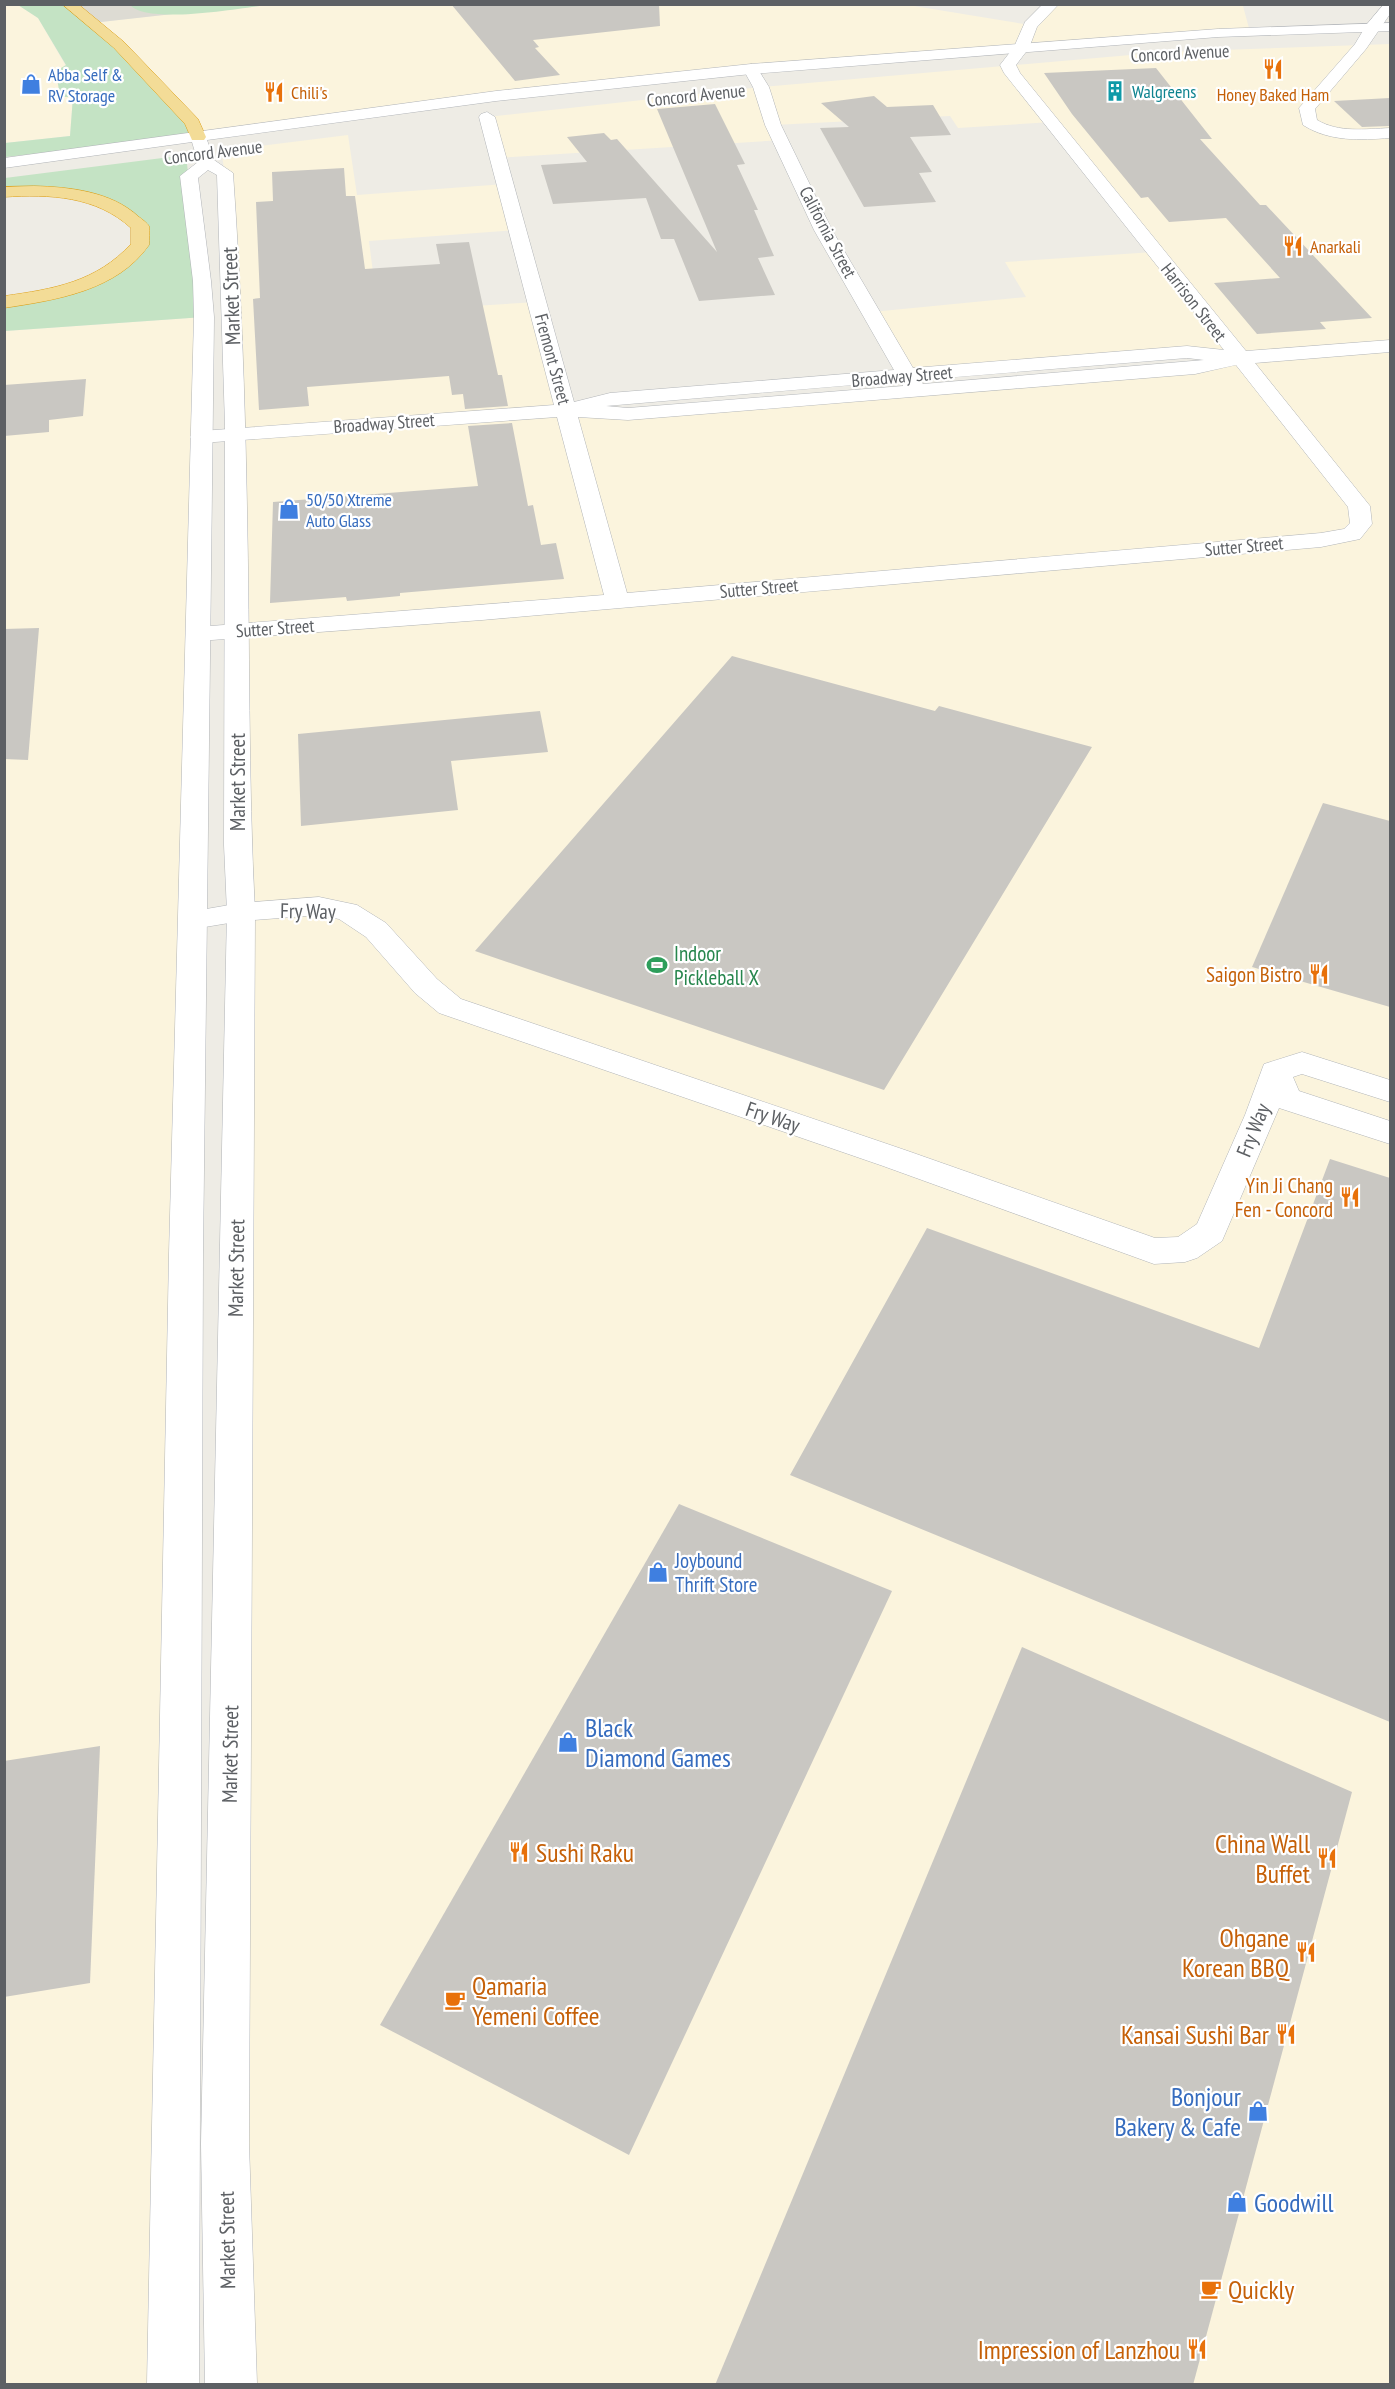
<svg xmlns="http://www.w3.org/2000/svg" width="1395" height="2389" font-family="'PT Sans Narrow',sans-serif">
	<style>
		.commercial { fill: #fbf4dd }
		.education { fill: #dddbd3 }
		.green { fill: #c4e3c4 }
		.building { fill: #c9c7c2 }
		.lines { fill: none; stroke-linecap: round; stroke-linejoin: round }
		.street-casing { stroke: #b2b5b8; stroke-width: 1 }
		.secondary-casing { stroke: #b1b4b8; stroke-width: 1 }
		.highway-casing { stroke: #dd9f16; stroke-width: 1 }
		.street { fill: #fff; fill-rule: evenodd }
		.secondary { fill: #fff; fill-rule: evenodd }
		.highway { fill: #f3dc97; fill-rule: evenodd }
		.labels { text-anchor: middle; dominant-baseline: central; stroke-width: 4.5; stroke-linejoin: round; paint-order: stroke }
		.far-street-label { font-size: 18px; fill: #5d6064; stroke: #fff }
		.far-shop-label { font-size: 18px; fill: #366cbe; stroke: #fff; text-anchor: start }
		.far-culture-label { font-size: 18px; fill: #0d838f; stroke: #fff; text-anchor: start }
		.far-food-label { font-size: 18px; fill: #c56008; stroke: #fff; text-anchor: start }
		.street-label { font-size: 21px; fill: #5d6064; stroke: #fff }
		.leisure-label { font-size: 21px; fill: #27864d; stroke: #fff; text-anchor: start }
		.food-label { font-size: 21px; fill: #c56008; stroke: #fff; text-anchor: end }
		.shop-label { font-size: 21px; fill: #366cbe; stroke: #fff; text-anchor: start }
		.near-shop-label { font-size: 26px; fill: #366cbe; stroke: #fff; text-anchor: start }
		.near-food-label { font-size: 26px; fill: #c56008; stroke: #fff; text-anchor: end }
	</style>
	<rect width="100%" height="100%" fill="#eeece5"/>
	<g class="commercial">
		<polygon points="255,4 902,4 1030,25 1052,5 1232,4 1243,6 1250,32 751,69 198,137 92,23"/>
		<polygon points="5,5 18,5 38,18 66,66 73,96 70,136 5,143"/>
		<polygon points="1390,44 1390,2384 231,2384 225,2144 241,912 225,173 221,151 348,135 357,195 505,184 518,230 369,241 378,312 537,302 567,410 628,414 1236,359 1187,352 908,376 872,312 1026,297 1005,262 1154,252 1052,122 958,128 950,116 774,125 782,140 498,158 487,117 761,87 1165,52"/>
		<polygon points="204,317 183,1554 173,2384 5,2384 5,331"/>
	</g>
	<polygon class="education" points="69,5 254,5 92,23"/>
	<g class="green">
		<polygon points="18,5 69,5 119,45 198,137 5,157 5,143 70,136 73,97 60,97 56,71 66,65 38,18"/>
		<path d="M130,5H267C240,8 148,25 130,5Z"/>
		<polygon points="186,155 204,317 5,331 5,302 36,298 120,266 140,227 93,198 5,192 5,178"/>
	</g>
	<g class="building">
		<polygon points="451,4 659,4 660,26 533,40 539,47 535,48 560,75 515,81"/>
		<polygon points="1156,68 1212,139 1200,139 1260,205 1266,205 1372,318 1320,322 1326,329 1257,334 1214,283 1280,278 1226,218 1169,222 1148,197 1141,198 1072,114 1044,73"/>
		<polygon points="874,96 887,107 933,105 951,135 910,137 932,172 919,173 936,202 864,207 820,128 849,127 821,103"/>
		<polygon points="1390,98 1390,126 1362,127 1334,101"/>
		<polygon points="715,104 745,164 737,165 758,210 754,210 774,256 758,258 775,295 699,301 674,239 661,239 646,198 553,204 541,165 587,162 567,137 604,133 611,140 617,139 717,252 657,109"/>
		<polygon points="344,168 346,196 355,196 365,269 440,264 436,244 469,242 498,375 502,375 508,406 465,409 463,394 452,395 449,376 307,387 309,406 259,410 253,299 260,298 256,202 273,201 272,172"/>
		<polygon points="86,379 83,416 49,420 49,432 4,436 4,385"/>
		<polygon points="512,423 528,506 533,505 541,545 556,543 564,579 400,593 400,596 347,601 346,597 270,603 273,502 478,486 468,426"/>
		<polygon points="39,628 28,760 4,759 4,629"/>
		<polygon points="732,656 935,711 939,706 1092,747 884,1090 475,951"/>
		<polygon points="540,711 548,752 451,761 458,810 301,826 298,734"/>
		<polygon points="1323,803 1390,821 1390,1007 1252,967"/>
		<polygon points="1330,1159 1390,1178 1390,1722 790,1475 927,1228 1259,1348"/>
		<polygon points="679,1504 892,1591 629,2155 380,2025"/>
		<polygon points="1022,1647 1352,1792 1193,2385 715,2385"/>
		<polygon points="100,1746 90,1983 4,1997 4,1761"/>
	</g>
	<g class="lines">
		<g class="street-casing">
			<g id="street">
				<path d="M1043,4H1059L1037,27L1029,48L1016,65L1020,73L1246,351L1390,340V352L1255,363L1370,506L1372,524L1360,539L1321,547L482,620L198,641L189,639L186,634L189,629L198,627L604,595L557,417L201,443L194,441L190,437L194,433L201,431L554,405L479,117L481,114L487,112L495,117L574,402L610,393L894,370L814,230L765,125L753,87L743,69L751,64L756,66L769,87L781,125L832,230L913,368L1187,346L1224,350L1004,73L1000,65L1014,47L1025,22ZM1187,358L1204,360L923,384L920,380ZM1236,365L1348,507L1350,523L1344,529L1321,533L627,593L578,417L628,420L1195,374ZM901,381L903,386L628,408L606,406Z"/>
				<path d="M1384,4H1390V14L1366,49L1315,109L1317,120C1339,133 1365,129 1390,128V138C1360,140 1330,142 1303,125L1299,108L1355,44L1367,24Z"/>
				<polygon points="319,897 357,905 386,923 437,979 461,999 905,1150 1155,1238 1178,1237 1197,1224 1245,1115 1264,1064 1302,1052 1390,1080 1390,1102 1302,1074 1293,1077 1299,1091 1390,1121 1390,1144 1279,1108 1222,1241 1197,1258 1185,1262 1154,1264 883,1166 439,1013 415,993 366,937 339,919 319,915 241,921 193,929 183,927 179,920 183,913 241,903"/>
			</g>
		</g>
		<g class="secondary-casing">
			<path id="secondary" d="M1390,23V31L1218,37L751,74L496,101L207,140L214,160L233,173C241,285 245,396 247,508C250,643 248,778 255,912L249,2144L257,2384H205L201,2144L227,912L224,845L225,425L217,175L208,170L198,178L211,281L214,317L203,1254L199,2384H147L169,1254L194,317L193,281L180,176L198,162L192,142L4,168V158L496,91L751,64L1218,29Z"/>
		</g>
		<g class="highway-casing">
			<g id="highway">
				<polygon points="62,4 78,4 124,42 198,119 206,137 204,140 192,140 185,124 114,48"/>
				<path d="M34,186C69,187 111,191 139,217C142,219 147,223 149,226C150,231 149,240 149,245C117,291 56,300 4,308V296C54,289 96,282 131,244V228C96,196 50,194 4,197V187Z"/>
			</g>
		</g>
		<use href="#street" class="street"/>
		<use href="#secondary" class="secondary"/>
		<use href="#highway" class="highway"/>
	</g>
	<defs>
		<g id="restaurant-bare" transform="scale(1.62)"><path d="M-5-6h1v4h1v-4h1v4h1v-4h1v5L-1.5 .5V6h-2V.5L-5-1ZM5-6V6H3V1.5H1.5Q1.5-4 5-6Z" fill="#e8710a" stroke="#fff" stroke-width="2.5" paint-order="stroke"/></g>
		<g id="shop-bare" transform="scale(1.62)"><path d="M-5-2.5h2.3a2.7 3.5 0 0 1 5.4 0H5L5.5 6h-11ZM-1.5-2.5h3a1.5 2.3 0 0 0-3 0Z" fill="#3f7fe0" stroke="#fff" stroke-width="2.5" paint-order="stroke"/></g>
		<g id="building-bare" transform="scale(1.62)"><path d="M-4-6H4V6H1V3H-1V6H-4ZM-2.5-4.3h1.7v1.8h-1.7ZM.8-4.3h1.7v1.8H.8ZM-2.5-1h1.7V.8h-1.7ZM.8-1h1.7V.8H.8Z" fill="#0f9aa8" stroke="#fff" stroke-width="2.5" paint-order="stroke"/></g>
		<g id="stadium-bare" transform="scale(1.62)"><path d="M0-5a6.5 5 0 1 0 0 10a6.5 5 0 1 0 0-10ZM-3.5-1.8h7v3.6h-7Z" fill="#2e9e5b" stroke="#fff" stroke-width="2.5" paint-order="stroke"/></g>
		<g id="cafe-bare" transform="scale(1.62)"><path d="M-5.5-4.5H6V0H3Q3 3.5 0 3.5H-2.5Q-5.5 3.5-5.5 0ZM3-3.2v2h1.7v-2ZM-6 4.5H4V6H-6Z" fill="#e8710a" stroke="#fff" stroke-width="2.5" paint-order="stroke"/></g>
	</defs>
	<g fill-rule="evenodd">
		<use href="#restaurant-bare" x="1273" y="69"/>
		<use href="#shop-bare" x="31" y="84"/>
		<use href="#building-bare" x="1115" y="91"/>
		<use href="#restaurant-bare" x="274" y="92"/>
		<use href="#restaurant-bare" x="1293" y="246"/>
		<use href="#shop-bare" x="289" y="509"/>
		<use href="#stadium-bare" x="657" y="965"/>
		<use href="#restaurant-bare" x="1319" y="974"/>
		<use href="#restaurant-bare" x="1350" y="1197"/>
		<use href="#shop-bare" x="658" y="1572"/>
		<use href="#shop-bare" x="568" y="1742"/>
		<use href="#restaurant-bare" x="519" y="1852"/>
		<use href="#restaurant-bare" x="1327" y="1858"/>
		<use href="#restaurant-bare" x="1306" y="1952"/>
		<use href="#cafe-bare" x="455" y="2000"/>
		<use href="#restaurant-bare" x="1286" y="2034"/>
		<use href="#shop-bare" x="1258" y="2111"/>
		<use href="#shop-bare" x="1237" y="2202"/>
		<use href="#cafe-bare" x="1211" y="2289"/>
		<use href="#restaurant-bare" x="1197" y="2349"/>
	</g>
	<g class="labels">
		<g class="far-street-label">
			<text transform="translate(1180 53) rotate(-3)">Concord Avenue</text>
			<text transform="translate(696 95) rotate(-6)">Concord Avenue</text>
			<text transform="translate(213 152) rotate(-7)">Concord Avenue</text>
			<text transform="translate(828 232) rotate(62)">California Street</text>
			<text transform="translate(1194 302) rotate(52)">Harrison Street</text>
			<text transform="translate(553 359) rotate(75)">Fremont Street</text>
			<text transform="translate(902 376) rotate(-5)">Broadway Street</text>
			<text transform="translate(384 423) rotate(-4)">Broadway Street</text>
			<text transform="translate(1244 546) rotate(-5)">Sutter Street</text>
			<text transform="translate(759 588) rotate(-5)">Sutter Street</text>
			<text transform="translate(275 628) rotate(-4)">Sutter Street</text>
		</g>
		<g class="far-shop-label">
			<text x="48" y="74">Abba Self &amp;<tspan x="48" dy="21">RV Storage</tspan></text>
			<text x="306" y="499">50/50 Xtreme<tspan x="306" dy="21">Auto Glass</tspan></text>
		</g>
		<g class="far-culture-label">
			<text x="1132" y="91">Walgreens</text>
		</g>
		<g class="far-food-label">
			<text x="291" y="92">Chili's</text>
			<text x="1273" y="94" text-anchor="middle">Honey Baked Ham</text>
			<text x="1310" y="246">Anarkali</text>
		</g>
		<g class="street-label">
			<text transform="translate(231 296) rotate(-92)">Market Street</text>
			<text transform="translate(237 782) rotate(-90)">Market Street</text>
			<text transform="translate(308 911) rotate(1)">Fry Way</text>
			<text transform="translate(773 1117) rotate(19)">Fry Way</text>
			<text transform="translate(1253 1130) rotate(-68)">Fry Way</text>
			<text transform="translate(236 1268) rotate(-89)">Market Street</text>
			<text transform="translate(230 1754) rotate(-89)">Market Street</text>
			<text transform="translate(227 2240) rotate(-91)">Market Street</text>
		</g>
		<g class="leisure-label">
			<text x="674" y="953">Indoor<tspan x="674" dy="24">Pickleball X</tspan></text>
		</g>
		<g class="food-label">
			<text x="1302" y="974">Saigon Bistro</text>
			<text x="1333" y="1185">Yin Ji Chang<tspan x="1333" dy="24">Fen - Concord</tspan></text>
		</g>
		<g class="shop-label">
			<text x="675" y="1560">Joybound<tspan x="675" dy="24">Thrift Store</tspan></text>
		</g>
		<g class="near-shop-label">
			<text x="585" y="1727">Black<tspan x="585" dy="30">Diamond Games</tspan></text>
			<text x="1241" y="2096" text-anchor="end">Bonjour<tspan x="1241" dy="30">Bakery &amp; Cafe</tspan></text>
			<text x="1254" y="2202">Goodwill</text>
		</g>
		<g class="near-food-label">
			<text x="1310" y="1843">China Wall<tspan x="1310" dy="30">Buffet</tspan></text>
			<text x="536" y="1852" text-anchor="start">Sushi Raku</text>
			<text x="1289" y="1937">Ohgane<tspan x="1289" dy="30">Korean BBQ</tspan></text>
			<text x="472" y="1985" text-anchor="start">Qamaria<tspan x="472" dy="30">Yemeni Coffee</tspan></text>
			<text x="1269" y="2034">Kansai Sushi Bar</text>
			<text x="1228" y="2289" text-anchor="start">Quickly</text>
			<text x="1180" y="2349">Impression of Lanzhou</text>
		</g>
	</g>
	<rect width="1395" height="2389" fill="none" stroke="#5d6064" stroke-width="12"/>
</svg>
